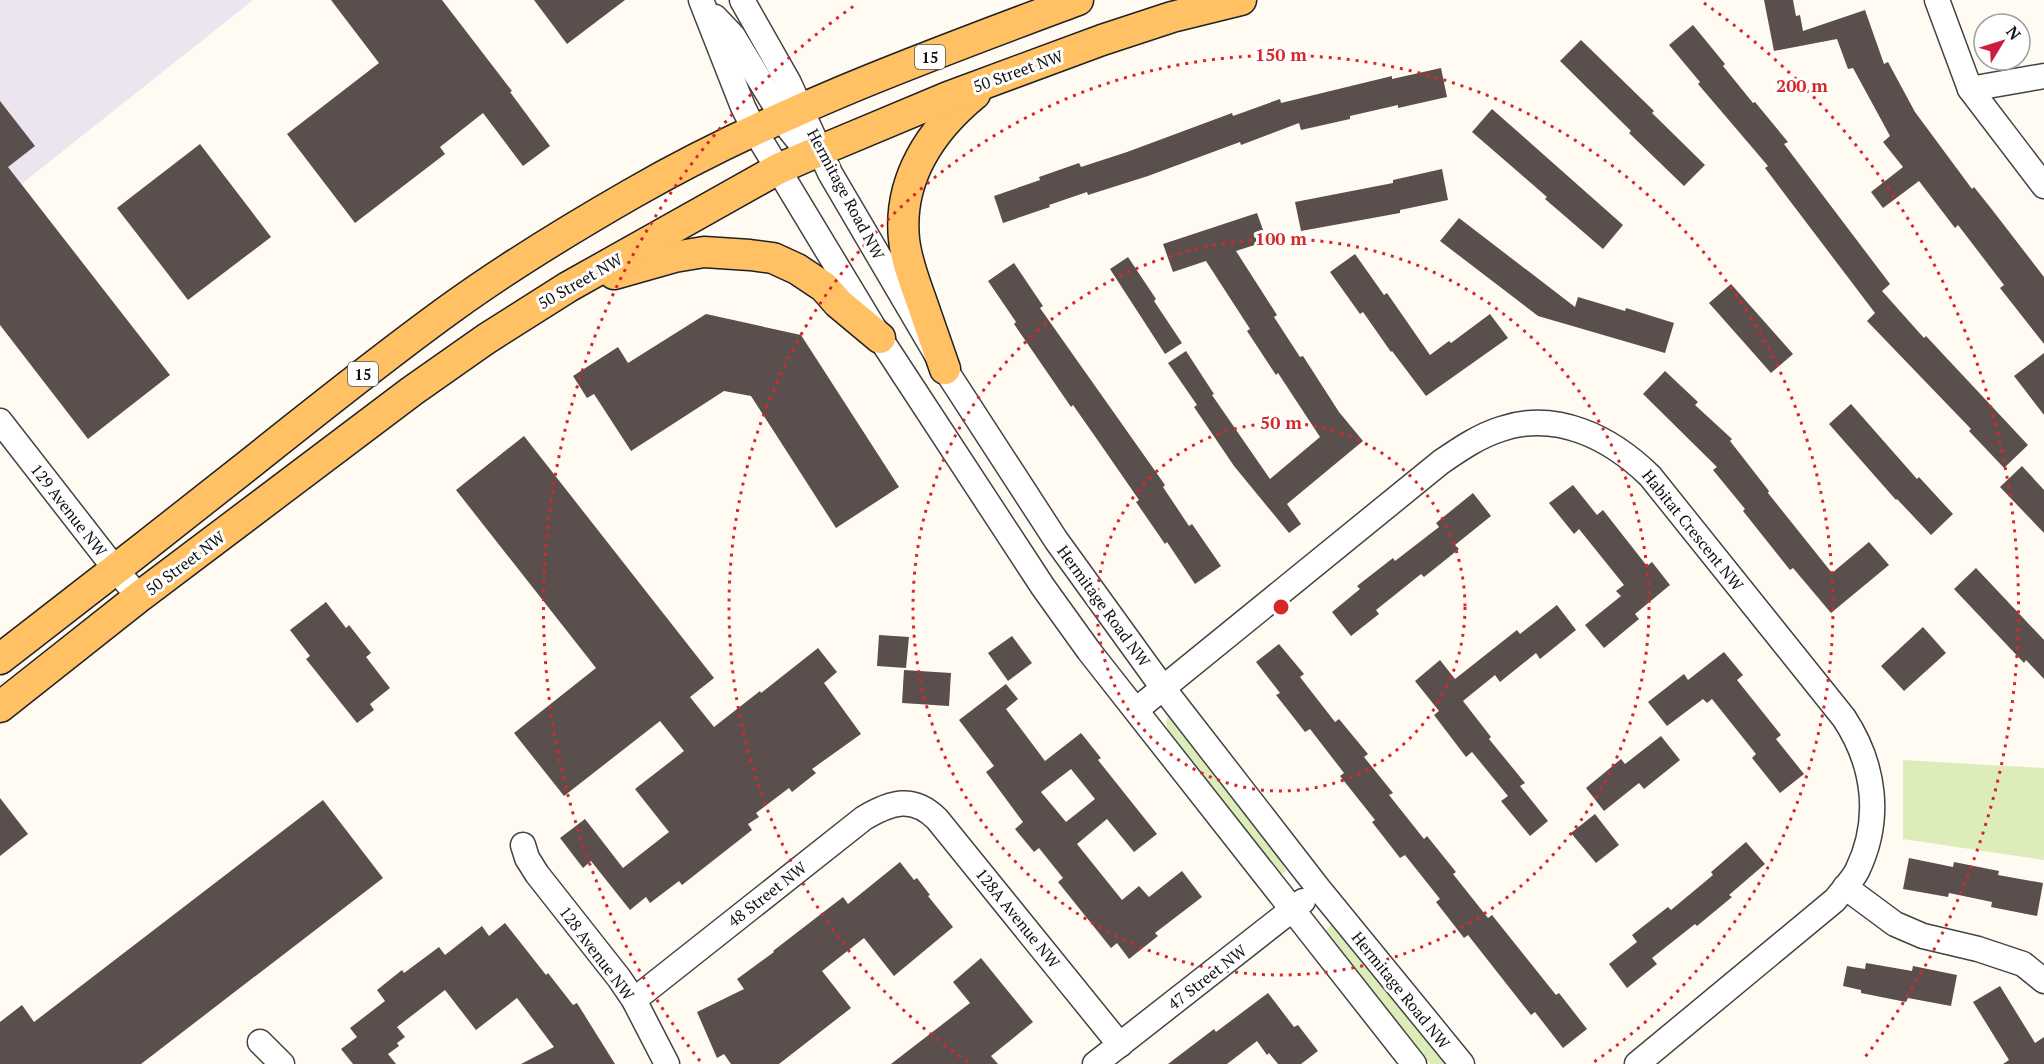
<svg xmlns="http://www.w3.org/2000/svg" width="2044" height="1064" font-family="'PT Serif',serif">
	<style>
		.industrial { fill: #ece5ef }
		.green { fill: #dcedb9 }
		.building { fill: #5a4f4c; fill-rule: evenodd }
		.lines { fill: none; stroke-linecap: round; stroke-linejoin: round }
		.minor-casing { stroke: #434343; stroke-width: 27 }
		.major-casing { stroke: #212121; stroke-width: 33 }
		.minor { stroke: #fff; stroke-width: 24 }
		.major { stroke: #ffc163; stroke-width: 30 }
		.ring { fill: none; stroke: #d62828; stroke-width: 3; stroke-dasharray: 3 6 }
		.labels { text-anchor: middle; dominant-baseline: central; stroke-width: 6; stroke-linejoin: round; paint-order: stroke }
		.shield { fill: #fff; stroke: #585858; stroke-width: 1.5 }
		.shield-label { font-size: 15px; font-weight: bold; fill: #101010 }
		.street-label { font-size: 16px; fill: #101010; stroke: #fff }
		.centre { fill: #d62828; stroke: #fff; stroke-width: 3 }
		.ring-label { font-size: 18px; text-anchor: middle; font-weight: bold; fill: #d62828; stroke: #fff; stroke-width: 6; stroke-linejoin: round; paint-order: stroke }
	</style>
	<rect width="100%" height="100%" fill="#fffbf3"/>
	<polygon class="industrial" points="0,0 253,0 0,201"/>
	<g class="green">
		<polygon points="1170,716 1279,854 1286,871 1279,876 1170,737 1166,723 1167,718"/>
		<polygon points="1903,760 2044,768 2044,860 1903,839"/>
		<polygon points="1331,925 1336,929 1449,1064 1430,1064 1323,933"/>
	</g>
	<g class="building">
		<polygon points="331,0 442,0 512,91 510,92 550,146 523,166 483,113 440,147 445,154 355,223 287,134 379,63"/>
		<polygon points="534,0 625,0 567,44"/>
		<polygon points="1764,0 1793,0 1796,16 1800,15 1803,31 1865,10 1884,64 1888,62 1915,112 1972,189 1974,187 1990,207 2044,277 2044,344 2000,288 2004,285 1958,225 1955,228 1919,181 1883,208 1871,192 1903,167 1883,142 1890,136 1853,68 1848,69 1837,39 1774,51"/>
		<polygon points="1693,25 1725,64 1723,66 1753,103 1755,102 1788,142 1784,144 1890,284 1882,291 1924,338 1926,336 2028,445 2004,468 1969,431 1971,429 1867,321 1875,313 1765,168 1768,166 1698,84 1700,82 1669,45"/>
		<polygon points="1581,40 1654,111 1652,113 1705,165 1684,186 1629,133 1631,131 1560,61"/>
		<polygon points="1441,68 1447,97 1398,108 1398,105 1350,116 1350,119 1301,130 1299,123 1241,145 1240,142 1148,176 1088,195 1087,192 1049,205 1050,207 1003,223 994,196 1040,180 1039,177 1079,163 1081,167 1127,152 1232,113 1233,116 1280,99 1281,103 1392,76 1392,79"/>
		<polygon points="0,101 35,146 8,167 170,375 88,439 0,325"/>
		<polygon points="1492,109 1623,225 1603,249 1545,199 1547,197 1472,132"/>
		<polygon points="200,144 271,237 188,300 117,208"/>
		<polygon points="1442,169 1448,200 1400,210 1400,213 1301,231 1295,202 1393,183 1393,180"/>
		<polygon points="1257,213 1267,241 1236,251 1277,315 1274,317 1300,357 1303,356 1339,412 1363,441 1287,504 1301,524 1289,533 1234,466 1194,407 1197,405 1168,363 1186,351 1214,394 1212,395 1270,479 1320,437 1278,373 1276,375 1247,331 1250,329 1206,261 1173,272 1163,244"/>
		<polygon points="1459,218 1575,307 1578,297 1625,311 1626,308 1674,323 1665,353 1538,316 1440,241"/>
		<polygon points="1355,254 1384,295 1387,293 1430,355 1449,341 1451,343 1490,314 1508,338 1426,396 1392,351 1391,352 1363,312 1360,314 1330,272"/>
		<polygon points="1128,257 1156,299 1154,301 1182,343 1165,354 1110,269"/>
		<polygon points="1014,263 1043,306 1040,308 1165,485 1163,487 1189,526 1192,524 1221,566 1195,584 1167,542 1165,544 1136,502 1139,500 1101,445 1073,405 1071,407 1014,324 1016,322 988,281"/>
		<polygon points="1731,284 1793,354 1771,373 1709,303"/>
		<polygon points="706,314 801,335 899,487 836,528 751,396 724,391 631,451 594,394 587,398 573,376 618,347 628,363"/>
		<polygon points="2044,353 2044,415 2014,376"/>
		<polygon points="1665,371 1698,402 1695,405 1732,439 1730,441 1769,491 1768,493 1832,573 1869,542 1889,565 1831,613 1793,568 1790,570 1743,511 1745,509 1713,470 1717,467 1643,394"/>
		<polygon points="1851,404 1917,479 1919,477 1953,514 1931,535 1897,499 1896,500 1829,424"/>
		<polygon points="524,436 714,678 690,697 714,727 760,691 761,693 818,648 837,672 824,683 861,734 812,769 816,773 792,792 789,788 756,813 759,817 748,824 752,830 682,885 679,881 650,903 646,897 630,910 591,861 583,868 560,838 585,819 623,868 669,832 635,789 684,751 660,721 564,796 514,733 596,668 456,490"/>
		<polygon points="2022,466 2044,490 2044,533 2000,487"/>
		<polygon points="1573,485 1597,515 1603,510 1647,566 1652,562 1670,585 1635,614 1639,619 1604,648 1585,625 1621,596 1616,591 1624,585 1579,529 1574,534 1549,503"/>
		<polygon points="1473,493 1491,516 1455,545 1459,549 1424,577 1421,574 1376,610 1379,614 1351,636 1332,612 1360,589 1357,586 1393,558 1395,561 1439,527 1436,523"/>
		<polygon points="1976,568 2044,640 2044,679 2026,660 2024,663 1954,589"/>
		<polygon points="326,602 346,628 349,625 371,653 366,657 390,688 370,704 374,710 357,723 306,659 310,656 290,630"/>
		<polygon points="1557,605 1576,630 1540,659 1536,653 1500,682 1495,675 1463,701 1491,737 1489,739 1525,783 1520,786 1548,821 1530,836 1501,801 1508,796 1472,752 1466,757 1434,715 1439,711 1415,681 1440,660 1455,679 1517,630 1520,634"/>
		<polygon points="1923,627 1946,653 1904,691 1881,666"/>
		<polygon points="879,635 909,637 906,668 877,666"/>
		<polygon points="1012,636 1032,663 1008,681 988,653"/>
		<polygon points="1279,644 1304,674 1300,677 1335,722 1339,719 1368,754 1364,757 1393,793 1389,795 1424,839 1427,836 1456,872 1453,874 1488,918 1492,915 1556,995 1559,993 1587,1029 1563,1048 1535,1012 1531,1015 1468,935 1464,938 1436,902 1440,899 1405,855 1400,858 1372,822 1375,820 1340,776 1344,773 1310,729 1305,732 1276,695 1280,693 1256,662"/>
		<polygon points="1724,652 1743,675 1737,680 1781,735 1776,739 1804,774 1780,793 1752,758 1756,754 1712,699 1707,703 1703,699 1667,726 1648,702 1684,674 1688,680"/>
		<polygon points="904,670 951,673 949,706 902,703"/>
		<path d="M1006,684L1018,699L1006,709L1045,761L1081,733L1101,758L1098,760L1157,834L1134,852L1107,819L1077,844L1122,900L1139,886L1149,897L1182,871L1202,897L1155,933L1158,936L1129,959L1117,943L1111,948L1058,882L1063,878L1039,848L1034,852L1015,829L1023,822L986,772L994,766L959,720ZM1071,769L1095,799L1066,822L1041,792Z"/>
		<polygon points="1661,736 1680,760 1644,789 1639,783 1604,811 1586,788 1621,759 1625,764"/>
		<polygon points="0,798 28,834 0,856"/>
		<polygon points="323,800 383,878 141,1064 0,1064 0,1022 22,1005 34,1022"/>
		<polygon points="1595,814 1619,845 1596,863 1571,833"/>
		<polygon points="1746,842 1765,864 1729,895 1732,897 1697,926 1695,924 1652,958 1657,964 1627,988 1609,964 1637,942 1632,935 1668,907 1671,910 1713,875 1711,872"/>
		<polygon points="1909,858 1953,867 1954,862 1999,871 1998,875 2043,883 2037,916 1991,907 1992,902 1949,893 1948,897 1903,889"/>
		<polygon points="900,862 914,880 917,878 930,895 928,896 953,927 894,976 864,938 822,971 851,1008 779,1064 731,1064 724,1054 717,1058 697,1012 744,989 737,979 774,952 773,951 843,897 848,904"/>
		<polygon points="505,923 546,975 548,973 573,1005 577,1003 615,1064 521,1064 554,1047 517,998 476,1030 445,990 397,1027 405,1037 397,1043 399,1046 388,1054 396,1064 353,1064 341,1049 357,1037 350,1028 385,1001 377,990 402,970 404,973 439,947 445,955 482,926 489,936"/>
		<polygon points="981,958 1033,1022 991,1056 998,1064 891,1064 970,1003 953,982"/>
		<polygon points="1866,963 1912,971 1913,966 1957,975 1951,1006 1908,998 1906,1002 1861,993 1861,990 1843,986 1847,966 1865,969"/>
		<polygon points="2000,986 2035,1043 2044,1037 2044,1064 2003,1064 2009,1060 1973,1002"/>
		<polygon points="1268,993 1294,1027 1298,1025 1318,1051 1301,1064 1278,1064 1269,1053 1267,1055 1257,1041 1227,1064 1168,1064 1214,1029 1216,1032"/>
	</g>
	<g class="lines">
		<g class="minor-casing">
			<g id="minor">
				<polyline points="701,0 743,107 755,131 880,338 1043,587 1089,651 1414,1064"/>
				<polyline points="742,0 789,83 830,173 945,369 1056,540 1163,688 1319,889 1462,1064"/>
				<polyline points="1937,0 1970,89 2044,186"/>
				<polyline points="715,17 733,36 790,130 798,140 819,151"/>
				<polyline points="1970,89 2044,76"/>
				<polyline points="0,421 116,570 139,597"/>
				<path d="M1136,710L1441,462C1460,449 1479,436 1501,429C1557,410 1611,438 1650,476L1844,718C1875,765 1882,820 1857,871C1851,882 1842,891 1835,900L1637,1064"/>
				<polyline points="523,845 527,858 537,874 619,978 634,1000 667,1064"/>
				<polyline points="1845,887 1895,924 1923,936 1978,949 2023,964 2044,981"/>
				<path d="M634,1000L864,818C891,802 913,795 937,819L1120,1045"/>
				<polyline points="260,1042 282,1064"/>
				<polyline points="1095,1064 1303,901"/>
			</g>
		</g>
		<g class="major-casing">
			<g id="major">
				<polyline points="614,274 674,257 704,252 750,255 773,258 797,269 824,287 838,303 880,338"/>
				<path d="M945,369C937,346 929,323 921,300C914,280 906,260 904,239C898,179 931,130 975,94"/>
				<path d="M0,659C83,595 165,531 247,466C315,412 383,357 454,306C511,265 572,228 633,193C772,113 928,56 1078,0"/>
				<polyline points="0,707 139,597 412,391 486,339 568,287 778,169 819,151 948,97 1102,40 1172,17 1241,0"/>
			</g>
		</g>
		<use href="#minor" class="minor"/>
		<use href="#major" class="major"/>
	</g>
	<g class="ring">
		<circle cx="1281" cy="607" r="184"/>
		<circle cx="1281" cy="607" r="368"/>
		<path d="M968 1062A552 552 0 1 1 1594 1062"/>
		<path d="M700 1061A737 737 0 0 1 858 3M1704 3A737 737 0 0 1 1862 1061"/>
	</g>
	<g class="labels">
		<g class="shield">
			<rect x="915" y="45" width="30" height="24" rx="4.5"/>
			<rect x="348" y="362" width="30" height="24" rx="4.5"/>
		</g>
		<g class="shield-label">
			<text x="930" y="57">15</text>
			<text x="363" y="374">15</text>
		</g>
		<g class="street-label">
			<text transform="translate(1018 71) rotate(-20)">50 Street NW</text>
			<text transform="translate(846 194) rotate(62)">Hermitage Road NW</text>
			<text transform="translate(580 281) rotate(-30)">50 Street NW</text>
			<text transform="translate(69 510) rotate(52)">129 Avenue NW</text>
			<text transform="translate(1693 530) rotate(51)">Habitat Crescent NW</text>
			<text transform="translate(185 563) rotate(-37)">50 Street NW</text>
			<text transform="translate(1104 606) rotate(54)">Hermitage Road NW</text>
			<text transform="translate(767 894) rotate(-38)">48 Street NW</text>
			<text transform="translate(1018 918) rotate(51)">128A Avenue NW</text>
			<text transform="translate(597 953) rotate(53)">128 Avenue NW</text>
			<text transform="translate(1207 977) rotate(-38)">47 Street NW</text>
			<text transform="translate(1401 990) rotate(51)">Hermitage Road NW</text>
		</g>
	</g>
	<circle cx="1281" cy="607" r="9" class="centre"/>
	<g class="ring-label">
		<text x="1281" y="61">150 m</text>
		<text x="1802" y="92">200 m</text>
		<text x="1281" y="245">100 m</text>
		<text x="1281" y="429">50 m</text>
	</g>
	<g transform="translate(2002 42) rotate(52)"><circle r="28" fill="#ffffff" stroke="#9f9f9f" stroke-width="1.5"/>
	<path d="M0-4.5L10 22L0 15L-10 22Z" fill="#cc1d40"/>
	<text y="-9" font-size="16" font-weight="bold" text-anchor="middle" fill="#101010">N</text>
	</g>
</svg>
